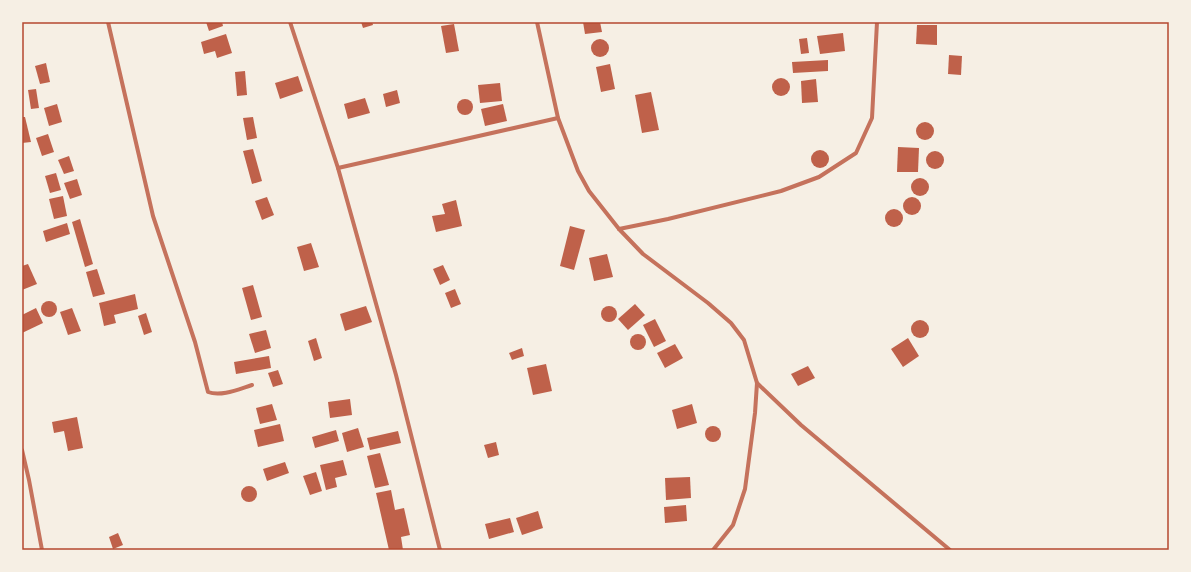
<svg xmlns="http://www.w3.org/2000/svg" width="1191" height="572" font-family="Jost,sans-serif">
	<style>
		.building { fill: #bf614a }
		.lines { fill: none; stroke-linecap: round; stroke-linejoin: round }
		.minor { stroke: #c5725c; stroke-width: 4 }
		.neatline { fill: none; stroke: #b5482f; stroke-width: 1.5 }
	</style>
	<rect width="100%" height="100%" fill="#f6efe4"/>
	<g class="building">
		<polygon points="206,22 222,22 223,26 209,31"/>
		<polygon points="361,22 372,22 373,25 363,28"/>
		<polygon points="583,22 600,22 602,32 585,34"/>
		<polygon points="454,24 459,51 446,53 441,26"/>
		<polygon points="917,25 937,25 937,45 916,44"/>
		<polygon points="843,33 845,51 820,54 817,36"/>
		<polygon points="226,34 232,53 217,58 215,51 204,54 201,42"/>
		<polygon points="807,38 809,53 801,54 799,39"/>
		<circle cx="600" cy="48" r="9"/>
		<polygon points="949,55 962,56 961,75 948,74"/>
		<polygon points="828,60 828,71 793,73 792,62"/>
		<polygon points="46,63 50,82 40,84 35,66"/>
		<polygon points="610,64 615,89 601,92 596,67"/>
		<polygon points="245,71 247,95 237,96 235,72"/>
		<polygon points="298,76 303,91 280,99 275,83"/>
		<circle cx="781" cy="87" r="9"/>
		<polygon points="816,79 818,102 802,103 801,81"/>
		<polygon points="500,83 502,101 480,103 478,85"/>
		<polygon points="36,89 39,108 31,109 28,90"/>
		<polygon points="397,90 400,103 386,107 383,94"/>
		<polygon points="651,92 659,130 642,133 635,95"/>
		<polygon points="365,98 370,113 348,119 344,104"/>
		<circle cx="465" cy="107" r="8"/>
		<polygon points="57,104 62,122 49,126 44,108"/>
		<polygon points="503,104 507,121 485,126 481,109"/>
		<polygon points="22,117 25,117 31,142 22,143"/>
		<polygon points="253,117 257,138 247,140 243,118"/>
		<circle cx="925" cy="131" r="9"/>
		<polygon points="48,134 54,152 42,156 36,138"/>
		<polygon points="898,147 919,148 918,172 897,172"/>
		<polygon points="253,149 262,181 252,184 243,151"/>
		<circle cx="820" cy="159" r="9"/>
		<circle cx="935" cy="160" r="9"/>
		<polygon points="69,156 74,171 64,174 58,160"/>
		<polygon points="56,173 61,190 50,193 45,176"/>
		<circle cx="920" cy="187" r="9"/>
		<polygon points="77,179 82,195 70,199 64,183"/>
		<polygon points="63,196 67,216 54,219 49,199"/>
		<polygon points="267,197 274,215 262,220 255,201"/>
		<circle cx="912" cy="206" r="9"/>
		<polygon points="456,200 462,226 436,232 432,216 445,214 442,204"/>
		<circle cx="894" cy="218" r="9"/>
		<polygon points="80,219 93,264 85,267 72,222"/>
		<polygon points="67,223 70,234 46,242 43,231"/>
		<polygon points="570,226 585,230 574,270 560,266"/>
		<polygon points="311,243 319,267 304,271 297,247"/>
		<polygon points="607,254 613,277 594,281 589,258"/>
		<polygon points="28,264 37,284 22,290 22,266"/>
		<polygon points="443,265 450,280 440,285 433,269"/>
		<polygon points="97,269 105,294 93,297 86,272"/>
		<polygon points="253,285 262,317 251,320 242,288"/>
		<polygon points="455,289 461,304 451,308 445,293"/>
		<polygon points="135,294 138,309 114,315 116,323 104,326 99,303"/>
		<circle cx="49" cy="309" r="8"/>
		<polygon points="635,304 645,315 628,330 618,319"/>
		<polygon points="366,306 372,322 345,331 340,314"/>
		<circle cx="609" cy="314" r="8"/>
		<polygon points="36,308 43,323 22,333 22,315"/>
		<polygon points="72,308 81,331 68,335 60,312"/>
		<polygon points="146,313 152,332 144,335 138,316"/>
		<polygon points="655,319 666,341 654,347 643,325"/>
		<circle cx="920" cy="329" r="9"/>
		<polygon points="266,330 271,348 255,353 249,334"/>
		<circle cx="638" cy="342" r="8"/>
		<polygon points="316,338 322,358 314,361 308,341"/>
		<polygon points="908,338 919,356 903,367 891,349"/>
		<polygon points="675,344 683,358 665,368 657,353"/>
		<polygon points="522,348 524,356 512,360 509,353"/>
		<polygon points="269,356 271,368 236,374 234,362"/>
		<polygon points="546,364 552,391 533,395 527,368"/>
		<polygon points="808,366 815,378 798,386 791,374"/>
		<polygon points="278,370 283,384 273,387 268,373"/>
		<polygon points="350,399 352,415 330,418 328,402"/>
		<polygon points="272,404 277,420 260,424 256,408"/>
		<polygon points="692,404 697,423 677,429 672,410"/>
		<polygon points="77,417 83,448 68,451 64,431 54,433 52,422"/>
		<polygon points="280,424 284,441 258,447 254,430"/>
		<circle cx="713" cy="434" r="8"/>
		<polygon points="358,428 364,447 347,452 342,433"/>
		<polygon points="336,430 339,441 315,448 312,437"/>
		<polygon points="398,431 401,443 370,450 367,438"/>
		<polygon points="496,442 499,455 488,458 484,445"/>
		<polygon points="380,453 389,485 375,488 367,456"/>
		<polygon points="343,460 347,475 335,478 337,487 326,490 320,465"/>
		<polygon points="285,462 289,473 267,481 263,469"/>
		<polygon points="316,472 322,491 310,495 303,476"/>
		<polygon points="690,477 691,498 666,500 665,478"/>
		<circle cx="249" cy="494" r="8"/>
		<polygon points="391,490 395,510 404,508 410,535 401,537 403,550 389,550 376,493"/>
		<polygon points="686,505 687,521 665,523 664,507"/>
		<polygon points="538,511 543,528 522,535 516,518"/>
		<polygon points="510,518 514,532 489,539 485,524"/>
		<polygon points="118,533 123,545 113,549 109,537"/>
	</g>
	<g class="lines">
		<g class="minor">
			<path d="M108,22L153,216L195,342L208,392C221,397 239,389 252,385"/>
			<polyline points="290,22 338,168 396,375 440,550"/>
			<polyline points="537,22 558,118 578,171 589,191 619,229 643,254 708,303 731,323 744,340 757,383 755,413 745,489 733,525 713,550"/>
			<polyline points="338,168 558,118"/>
			<polyline points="619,229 668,219 781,191 819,177 856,153 872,118 877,22"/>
			<polyline points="757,383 801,425 950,550"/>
			<polyline points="22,450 29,480 42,550"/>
		</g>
	</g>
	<rect width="1191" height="572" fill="none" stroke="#f6efe4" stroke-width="46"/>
	<rect x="23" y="23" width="1145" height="526" class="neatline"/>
</svg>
